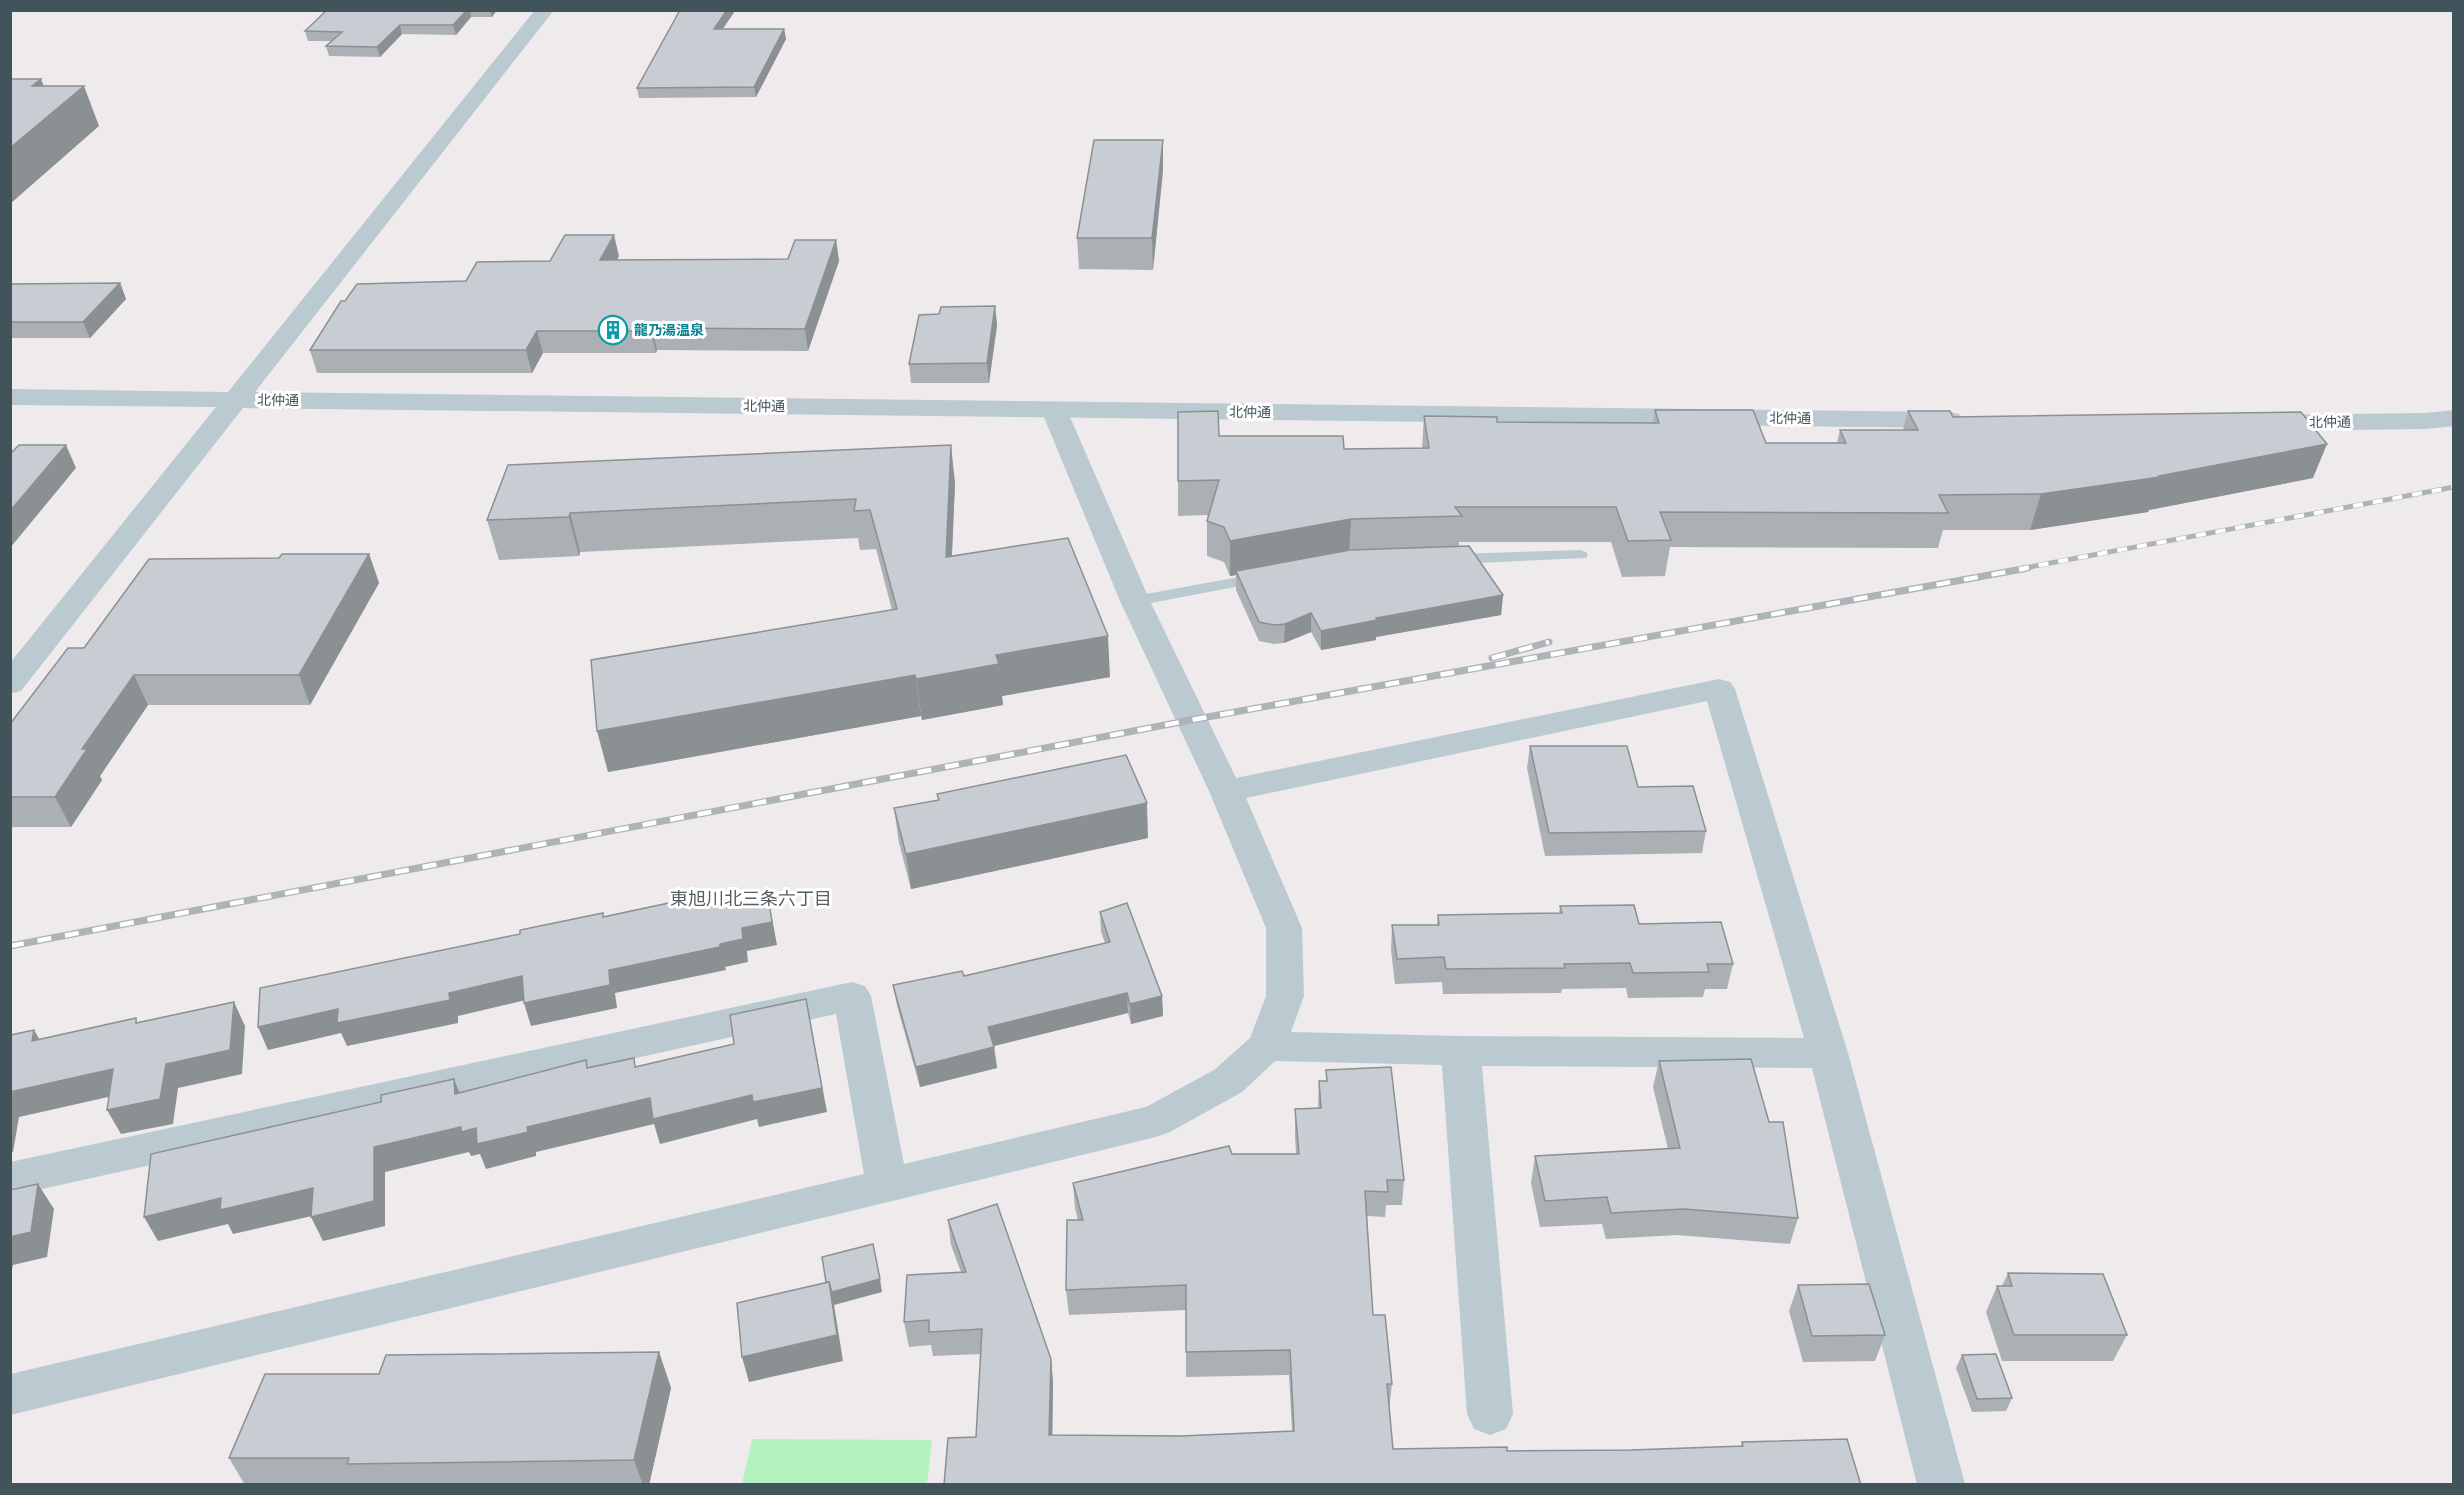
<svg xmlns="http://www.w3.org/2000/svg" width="2464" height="1495" font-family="Helvetica,'Noto Sans JP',sans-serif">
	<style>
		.green { fill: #b3f3c1 }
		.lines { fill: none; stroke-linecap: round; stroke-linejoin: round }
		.service { fill: #bacad0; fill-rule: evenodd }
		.minor { fill: #bacad0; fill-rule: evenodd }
		.tertiary { fill: #bacad0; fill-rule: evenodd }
		.rail-far1-casing { stroke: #adb3b7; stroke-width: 5 }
		.rail-casing { stroke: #adb3b7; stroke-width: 7 }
		.rail-far1 { stroke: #fff; stroke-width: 4; stroke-dasharray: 10; stroke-linecap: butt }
		.rail { stroke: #fff; stroke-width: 4.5; stroke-dasharray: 14; stroke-linecap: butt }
		.wall { fill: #abb0b5 }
		.shaded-wall { fill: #8b9093 }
		.building { fill: #c7cdd2; stroke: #8b9093; stroke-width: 1.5 }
		.labels { text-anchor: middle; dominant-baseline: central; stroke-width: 6; stroke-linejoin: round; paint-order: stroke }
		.far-culture-label { font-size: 14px; font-weight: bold; fill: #0d838f; stroke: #fff; text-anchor: start }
		.far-street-label { font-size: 14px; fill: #42545b; stroke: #fff }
		.neighbourhood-label { font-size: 18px; fill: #585e62; stroke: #fff }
	</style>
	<rect width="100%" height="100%" fill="#efebec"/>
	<polygon class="green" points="752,1439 932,1440 927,1484 742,1484"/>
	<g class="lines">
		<g class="service">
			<polygon points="1580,550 1586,552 1588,555 1586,558 1455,564 1447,559 1455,554"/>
			<polygon points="1261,573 1269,578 1267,581 1135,606 1127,601 1135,596"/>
		</g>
		<path class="minor" d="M1054,402L1063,404L1067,410L1150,601L1236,778L1719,679L1730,682L1735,689L1848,1053L1965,1484H1917L1812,1068L1482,1066L1513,1414L1506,1429L1490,1435L1474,1429L1467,1414L1442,1065L1275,1061L1242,1092L1170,1132L1156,1137L10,1415V1374L864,1174L836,1014L10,1196V1162L852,982L865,986L871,996L904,1164L1146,1107L1214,1070L1250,1038L1266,996V928L1209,791L1120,601L1041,410L1045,404ZM1707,701L1804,1038L1461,1036L1291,1032L1304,996L1302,928L1246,798Z"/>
		<g class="tertiary">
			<polygon points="535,10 554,10 255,392 1950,412 1959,414 1963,420 1959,426 1950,428 243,408 21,691 10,694 10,663 216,407 10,405 10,389 228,392"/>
			<polygon points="2454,410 2454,426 2425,429 2265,431 2256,429 2252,423 2256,417 2265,415 2425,413"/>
		</g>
		<g class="rail-far1-casing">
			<polyline id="rail-far1" points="2019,569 2454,487"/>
		</g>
		<g class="rail-casing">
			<g id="rail">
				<polyline points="1492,658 1549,642"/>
				<polyline points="10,946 1191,720 2028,568"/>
			</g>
		</g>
		<use href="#rail-far1" class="rail-far1"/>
		<use href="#rail" class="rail"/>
	</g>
	<g class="wall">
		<polygon points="327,10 497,10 492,17 471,17 456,35 402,34 380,57 329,56 326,46 332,41 308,41 305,31"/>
		<polygon points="723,29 784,29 786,39 756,97 639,98 637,88"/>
		<polygon points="1163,170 1153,270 1079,269 1077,238"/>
		<polygon points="836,240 839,261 808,351 657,350 656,353 543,353 532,373 317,373 310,350 345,301 466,281 550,261 619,256 617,260 788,259"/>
		<polygon points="120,283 126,299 90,338 10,338 10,284"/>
		<polygon points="995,306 997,325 989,383 911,383 909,364"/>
		<polygon points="1655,410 1766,443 1837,443 1840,430 1903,430 1908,411 1953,417 2313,478 2149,510 2148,512 2030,530 1943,530 1938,548 1670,547 1665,576 1622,577 1611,542 1459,542 1459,546 1503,595 1501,615 1376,637 1376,640 1321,650 1311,632 1284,643 1274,644 1259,641 1236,590 1236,575 1230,576 1224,562 1207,556 1207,521 1208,515 1178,516 1178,481 1219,436 1344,449 1422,448 1424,416 1497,422 1653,423"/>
		<polygon points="508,465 955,483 952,556 1110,677 1002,696 1003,705 922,720 921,716 608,772 892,610 876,549 860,550 858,538 580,552 579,556 499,560 487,520"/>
		<polygon points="369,554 379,583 310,705 148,705 100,776 102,780 71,827 10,827 10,724 84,648 279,558"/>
		<polygon points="1530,746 1638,787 1706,831 1702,853 1545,856 1527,768"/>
		<polygon points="937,794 1148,838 911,889 899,843 894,808 938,800"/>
		<polygon points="1560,906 1639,924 1733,964 1727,989 1705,989 1703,997 1628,998 1626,988 1562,989 1561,993 1443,994 1442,982 1395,984 1391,950 1392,925 1437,925 1438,915 1559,913"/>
		<polygon points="1100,912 1162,996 1163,1016 1131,1024 1128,1013 994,1046 997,1068 920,1087 897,1006 893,985 964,976 1105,943 1101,932"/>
		<polygon points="1659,1061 1769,1122 1798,1218 1790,1244 1677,1235 1606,1239 1602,1224 1540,1227 1531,1183 1535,1156 1668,1149 1653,1087"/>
		<polygon points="1326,1070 1404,1180 1402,1205 1386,1205 1385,1217 1367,1216 1373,1315 1392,1384 1389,1409 1393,1449 1507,1451 1631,1450 1741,1446 1742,1442 1861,1485 976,1437 981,1354 933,1356 931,1345 909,1347 904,1322 961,1272 951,1245 948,1220 1051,1359 1053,1383 1052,1435 1181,1436 1292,1431 1289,1375 1186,1377 1186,1310 1069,1315 1066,1290 1078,1220 1075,1208 1073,1183 1232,1154 1296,1154 1295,1134 1295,1109 1318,1108 1319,1081 1326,1081"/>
		<polygon points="2008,1273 2127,1335 2113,1361 2002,1361 1986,1312 1997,1286 2002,1286"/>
		<polygon points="1798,1285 1885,1335 1875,1361 1803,1362 1789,1311"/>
		<polygon points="659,1352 671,1388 649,1485 245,1485 229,1458 379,1374"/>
		<polygon points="1962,1355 2012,1398 2006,1411 1972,1412 1956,1368"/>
	</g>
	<g class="shaded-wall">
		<polygon points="467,10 470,10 471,17 456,35 453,25"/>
		<polygon points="490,10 497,10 492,17"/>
		<polygon points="727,10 735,11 716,39 714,29"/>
		<polygon points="400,25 402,34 380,57 377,47"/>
		<polygon points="784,29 786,39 756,97 754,87"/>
		<polygon points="41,79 54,111 84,86 99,126 10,204 10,148 32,86"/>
		<polygon points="1163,140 1163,170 1153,270 1152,238"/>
		<polygon points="614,235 619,256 605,282 600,260"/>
		<polygon points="836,240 839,261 808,351 805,329"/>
		<polygon points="120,283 126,299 90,338 83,322"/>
		<polygon points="995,306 997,325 989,383 987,363"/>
		<polygon points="652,328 657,350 656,353 651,331"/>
		<polygon points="537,331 543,353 532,373 526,350"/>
		<polygon points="2327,444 2313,478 2149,510 2148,512 2030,530 2041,494 2159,476"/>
		<polygon points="66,445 76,468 10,548 10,511"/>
		<polygon points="951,445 955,483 950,597 946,557"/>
		<polygon points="570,513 580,552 579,556 569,517"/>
		<polygon points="1351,519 1349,555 1236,571 1236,575 1230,576 1230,541"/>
		<polygon points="369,554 379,583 310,705 299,675"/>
		<polygon points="1503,595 1501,615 1376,637 1376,640 1321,650 1321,631 1376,618"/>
		<polygon points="1311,613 1311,632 1284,643 1285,624"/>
		<polygon points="1108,636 1110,677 1002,696 1003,705 922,720 916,679 996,655"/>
		<polygon points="134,675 148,705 100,776 102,780 71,827 55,797 82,749"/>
		<polygon points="915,675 921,716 608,772 597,731"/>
		<polygon points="1147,803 1148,838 911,889 906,854"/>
		<polygon points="767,891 777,945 747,951 748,962 725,967 726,970 615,993 617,1008 531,1026 524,1003 609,970 720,944 742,928"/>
		<polygon points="522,976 530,999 458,1016 458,1023 347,1046 341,1033 268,1050 258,1027 338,1009 449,993"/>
		<polygon points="1127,993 1128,1013 990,1047 988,1027"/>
		<polygon points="1162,996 1163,1016 1131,1024 1130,1004"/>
		<polygon points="806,999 827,1112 759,1127 757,1119 660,1144 654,1124 536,1152 536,1156 486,1169 480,1154 471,1156 469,1152 385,1172 385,1226 323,1241 311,1217 374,1147 461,1127 476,1128 527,1127 650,1098"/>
		<polygon points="234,1002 245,1026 242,1074 178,1088 173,1124 121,1134 107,1110 166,1064"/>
		<polygon points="34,1030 48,1054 32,1041"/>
		<polygon points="994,1047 997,1068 920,1087 916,1067"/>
		<polygon points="113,1069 126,1093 19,1117 13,1152 10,1153 10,1092"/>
		<polygon points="454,1079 464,1104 455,1094"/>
		<polygon points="38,1184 54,1209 47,1257 13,1265 10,1277 10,1237"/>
		<polygon points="313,1188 325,1213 233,1234 228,1224 158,1241 144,1217 221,1198"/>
		<polygon points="880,1279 882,1292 834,1305 843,1361 749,1382 742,1357 828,1293"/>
		<polygon points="659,1352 671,1388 649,1485 643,1485 634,1460"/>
		<polygon points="1051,1359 1053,1383 1052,1459 1049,1435"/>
	</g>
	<g class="building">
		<polygon points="327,10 467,10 453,25 400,25 377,47 326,46 342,32 305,31"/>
		<polygon points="680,10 727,10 714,29 784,29 754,87 637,88"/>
		<polygon points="10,79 41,79 32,86 84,86 10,148"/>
		<polygon points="1094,140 1163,140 1152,238 1077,238"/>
		<polygon points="565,235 614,235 600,260 788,259 795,240 836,240 805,329 652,328 651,331 537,331 526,350 310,350 341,301 345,301 357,284 466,281 477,262 550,261"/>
		<polygon points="120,283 83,322 10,322 10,284"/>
		<polygon points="995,306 987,363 909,364 919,315 939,314 941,307"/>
		<polygon points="1655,410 1753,410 1766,443 1846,443 1840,430 1918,430 1908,411 1950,411 1953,417 2301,412 2327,444 2159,476 2160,477 2041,494 1939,495 1948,513 1660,512 1671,540 1628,541 1616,507 1455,507 1462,516 1351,519 1230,541 1224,527 1207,521 1219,480 1178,481 1178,412 1218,411 1219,436 1343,436 1344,449 1429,448 1424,416 1497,417 1497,422 1659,423"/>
		<polygon points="19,445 66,445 10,511 10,454"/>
		<polygon points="951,445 946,557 1068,538 1108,636 996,655 999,664 916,679 915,675 597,731 591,660 897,609 870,510 854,511 856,499 570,513 569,517 487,520 508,465"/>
		<polygon points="1469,546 1503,595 1376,618 1377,620 1321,631 1311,613 1285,624 1274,625 1259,622 1236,571 1350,550"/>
		<polygon points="282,554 369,554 299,675 134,675 82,749 87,749 55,797 10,797 10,724 68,648 84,648 149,559 279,558"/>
		<polygon points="1530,746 1627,746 1638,787 1693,786 1706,831 1549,833"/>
		<polygon points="1126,755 1147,803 906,854 894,808 939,800 937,794"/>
		<polygon points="767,891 772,922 742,928 743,939 720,944 720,947 609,970 610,985 524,1003 522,976 449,993 450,1000 337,1023 338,1009 258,1027 260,988 520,934 520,930 603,913 603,917 683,900 684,907"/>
		<polygon points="1127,903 1162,996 1130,1004 1127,993 988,1027 994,1047 916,1067 893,985 962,971 964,976 1110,942 1100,912"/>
		<polygon points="1634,905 1639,924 1721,922 1733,964 1707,964 1709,972 1633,973 1630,963 1564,964 1565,968 1446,969 1444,957 1397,959 1392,925 1439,925 1438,915 1562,913 1560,906"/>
		<polygon points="806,999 822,1088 753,1102 752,1095 653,1119 650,1098 527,1127 528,1132 477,1144 476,1128 461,1132 461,1127 374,1147 374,1201 311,1217 313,1188 220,1210 221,1198 144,1217 151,1154 381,1102 381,1095 454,1079 455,1094 586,1060 587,1068 634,1058 635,1067 734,1044 730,1015"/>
		<polygon points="234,1002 230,1050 166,1064 160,1099 107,1110 113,1069 10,1092 10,1035 34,1030 32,1041 136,1018 136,1023"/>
		<polygon points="1751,1059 1769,1122 1783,1122 1798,1218 1683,1209 1611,1213 1607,1197 1545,1201 1535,1156 1680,1148 1659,1061"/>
		<polygon points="1391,1067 1404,1180 1387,1180 1388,1192 1365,1191 1373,1315 1385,1315 1392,1384 1387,1384 1393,1449 1507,1447 1507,1451 1631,1450 1743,1446 1742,1442 1847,1439 1861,1485 944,1485 948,1438 976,1437 982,1329 929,1332 929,1320 904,1322 907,1275 966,1272 948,1220 997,1204 1051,1359 1049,1435 1181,1436 1294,1431 1290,1350 1186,1352 1186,1285 1066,1290 1067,1220 1083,1220 1073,1183 1229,1146 1232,1154 1299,1154 1295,1109 1321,1108 1319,1081 1327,1081 1326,1070"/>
		<polygon points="38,1184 31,1232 10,1237 10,1190"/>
		<polygon points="873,1244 880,1279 832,1292 829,1282 826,1282 822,1257"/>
		<polygon points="2008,1273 2103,1274 2127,1335 2014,1335 1997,1286 2012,1286"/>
		<polygon points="829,1282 837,1335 742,1357 737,1303"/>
		<polygon points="1869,1284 1885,1335 1812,1336 1798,1285"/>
		<polygon points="659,1352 634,1460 347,1464 349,1458 229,1458 265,1374 379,1374 386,1355"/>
		<polygon points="1996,1354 2012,1398 1977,1399 1962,1355"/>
	</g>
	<defs>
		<g id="building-ring" transform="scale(1.5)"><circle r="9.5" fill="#fff" stroke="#0f9aa8" stroke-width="1.5"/><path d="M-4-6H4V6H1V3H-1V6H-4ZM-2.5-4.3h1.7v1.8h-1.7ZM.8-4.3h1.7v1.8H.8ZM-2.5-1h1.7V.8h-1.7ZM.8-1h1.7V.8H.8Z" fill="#0f9aa8"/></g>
	</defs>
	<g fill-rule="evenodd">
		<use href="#building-ring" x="613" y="330"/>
	</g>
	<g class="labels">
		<g class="far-culture-label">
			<text x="634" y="330">龍乃湯温泉</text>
		</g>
		<g class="far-street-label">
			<text transform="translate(278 400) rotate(1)">北仲通</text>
			<text transform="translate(764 406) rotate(1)">北仲通</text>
			<text transform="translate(1250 412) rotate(1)">北仲通</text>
			<text transform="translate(1790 418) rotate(1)">北仲通</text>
			<text transform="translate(2330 422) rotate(-1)">北仲通</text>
		</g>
		<g class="neighbourhood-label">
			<text x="751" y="899">東旭川北三条六丁目</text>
		</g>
	</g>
	<rect width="2464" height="1495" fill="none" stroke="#42545b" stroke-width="24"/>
</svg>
